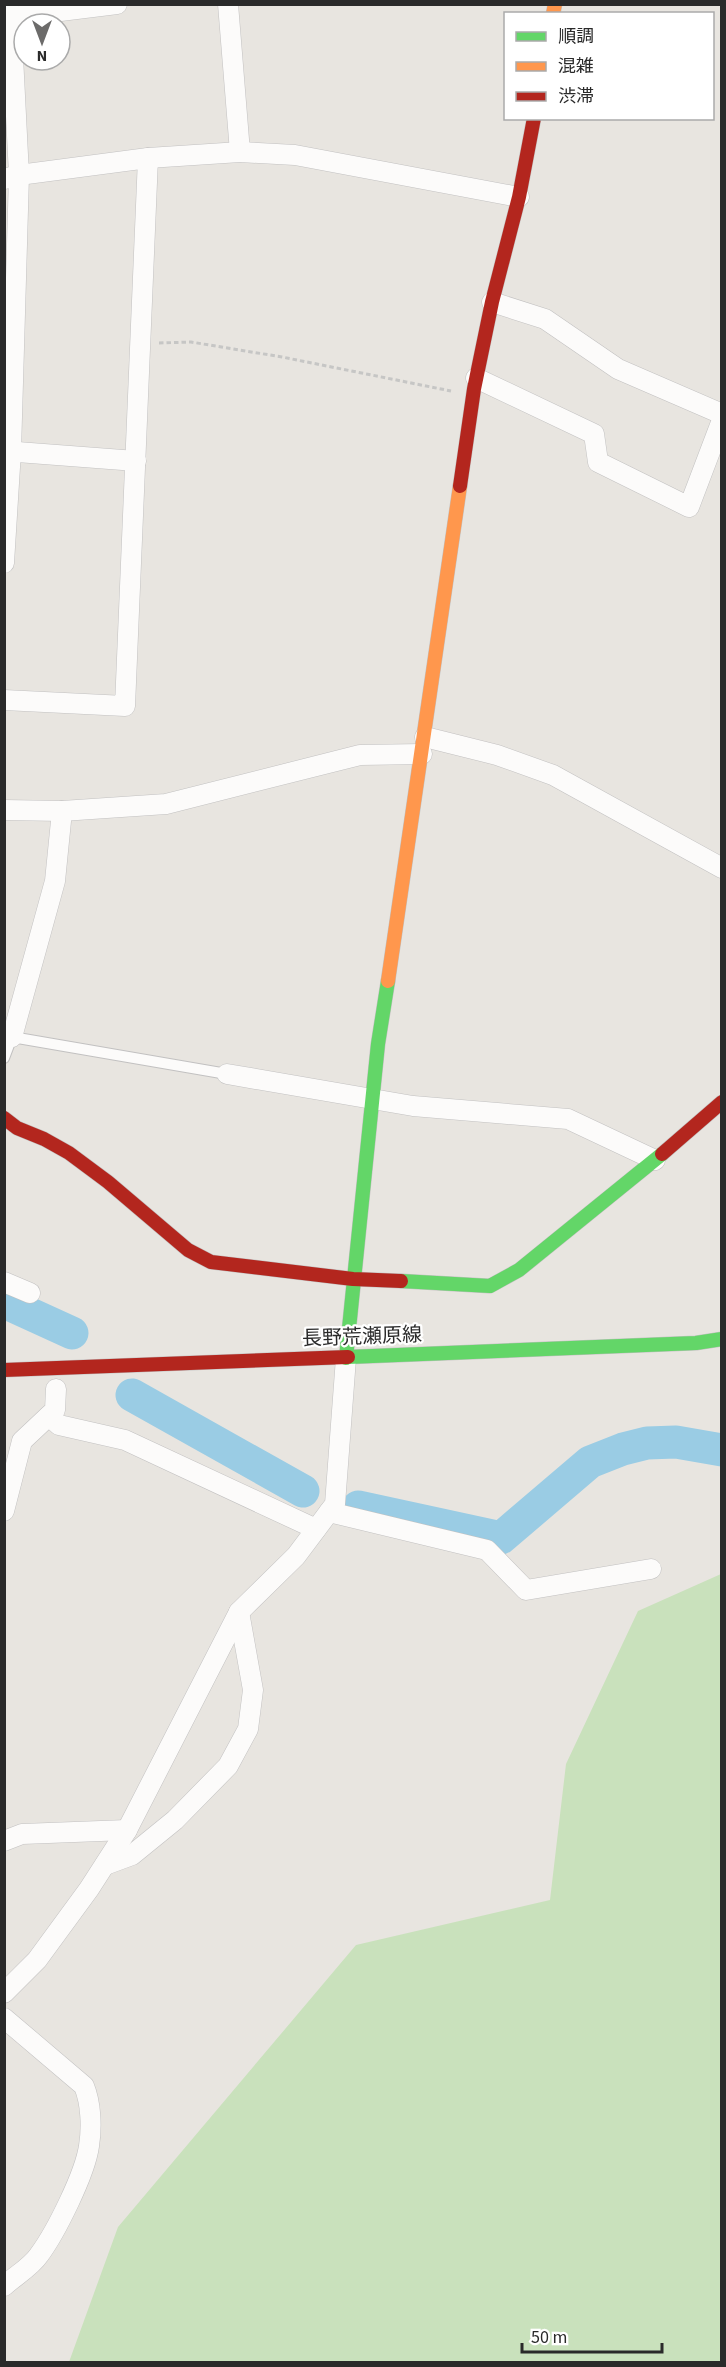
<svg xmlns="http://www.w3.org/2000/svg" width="726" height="2367" font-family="'Source Sans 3','Noto Sans JP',sans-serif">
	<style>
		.green { fill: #c9e1bc }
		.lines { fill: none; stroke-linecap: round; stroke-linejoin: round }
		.river { stroke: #9acce4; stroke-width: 33 }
		.lane-casing { stroke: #c2c1c1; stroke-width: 12 }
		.street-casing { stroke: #c2c1c1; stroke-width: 21 }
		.fast-casing { stroke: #c2c1c1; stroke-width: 15 }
		.slow-casing { stroke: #c2c1c1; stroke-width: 15 }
		.jam-casing { stroke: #c2c1c1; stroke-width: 15 }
		.path { stroke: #c6c6c5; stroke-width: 3; stroke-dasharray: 4.5 3; stroke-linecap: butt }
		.lane { stroke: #fcfbfa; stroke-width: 10 }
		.street { stroke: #fcfbfa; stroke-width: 20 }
		.fast { stroke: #63d668; stroke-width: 14 }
		.slow { stroke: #ff974d; stroke-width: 14 }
		.jam { stroke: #b3261e; stroke-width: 14 }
		.labels { text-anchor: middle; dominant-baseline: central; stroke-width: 4.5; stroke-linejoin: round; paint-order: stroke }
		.street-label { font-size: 20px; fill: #2a2a2a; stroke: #fff }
	</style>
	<rect width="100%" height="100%" fill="#e8e5e0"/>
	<polygon class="green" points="721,1574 721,2362 69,2362 118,2227 356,1945 550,1900 566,1764 638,1611"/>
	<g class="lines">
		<g class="river">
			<polyline points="4,1302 72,1333"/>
			<polyline points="132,1395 303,1491"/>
			<polyline points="358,1507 501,1538 590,1462 623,1449 647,1443 676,1442 722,1450"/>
		</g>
		<g class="lane-casing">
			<polyline id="lane" points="4,1058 12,1037 227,1074"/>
		</g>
		<g class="street-casing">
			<g id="street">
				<polyline points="228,4 240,152"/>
				<polyline points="4,18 117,4"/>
				<polyline points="4,179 19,175 148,158 240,152 295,155 519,197"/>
				<polyline points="492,302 545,319 618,369 722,414"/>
				<polyline points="476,378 594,434 598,462 689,507 722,420"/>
				<polyline points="4,451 136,461"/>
				<polyline points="4,563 11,451 19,175 11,17 7,4"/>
				<polyline points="4,700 125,706 148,158"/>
				<polyline points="425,737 497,755 553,775 722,868"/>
				<polyline points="4,810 62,811 166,804 360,755 422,754"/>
				<polyline points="12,1037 55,881 62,811"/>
				<polyline points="227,1074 413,1106 568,1119 655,1160"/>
				<polyline points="4,1282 30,1293"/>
				<polyline points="49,1416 59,1425 125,1440 316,1529"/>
				<polyline points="4,1511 22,1441 55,1410 56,1389"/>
				<polyline points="329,1512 487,1550 526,1590 651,1569"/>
				<polyline points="4,1841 22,1834 127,1830"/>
				<polyline points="105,1865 132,1855 175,1820 228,1766 248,1729 253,1690 239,1612"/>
				<polyline points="4,1993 37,1960 89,1889 127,1830 239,1612 296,1556 335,1504 346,1358"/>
				<path d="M4,2018L84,2086C91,2103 92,2127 89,2146C85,2174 56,2232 39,2255C31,2267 15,2276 4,2286"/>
			</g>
		</g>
		<g class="fast-casing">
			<g id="fast">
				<polyline points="401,1281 490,1286 519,1270 662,1154"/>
				<polyline points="348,1357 696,1343 722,1339"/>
				<polyline points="346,1358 378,1044 388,981"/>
			</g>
		</g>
		<g class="slow-casing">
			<g id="slow">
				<polyline points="553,14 555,4"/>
				<polyline points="388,981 460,486"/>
			</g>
		</g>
		<g class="jam-casing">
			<g id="jam">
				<polyline points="460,486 474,389 492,302 519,197 534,118"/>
				<polyline points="4,1118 17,1128 44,1139 69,1153 108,1182 188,1250 211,1262 353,1279 401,1281"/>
				<polyline points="662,1154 722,1102"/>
				<polyline points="4,1370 348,1357"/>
			</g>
		</g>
		<polyline class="path" points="159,343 191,342 282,357 451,391"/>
		<use href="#lane" class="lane"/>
		<use href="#street" class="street"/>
		<use href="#fast" class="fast"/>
		<use href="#slow" class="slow"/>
		<use href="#jam" class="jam"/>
	</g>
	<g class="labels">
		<g class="street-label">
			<text transform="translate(362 1337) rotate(-2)">長野荒瀬原線</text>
		</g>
	</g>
	<rect width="726" height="2367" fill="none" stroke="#2a2a2a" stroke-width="12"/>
	<rect x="504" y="12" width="210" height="108" fill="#ffffff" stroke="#aaaaaa" stroke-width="1.5"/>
	<rect x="516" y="32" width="30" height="9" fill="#63d668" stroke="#aaaaaa" stroke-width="1.5"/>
	<text x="558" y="42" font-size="18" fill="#2a2a2a">順調</text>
	<rect x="516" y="62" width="30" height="9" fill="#ff974d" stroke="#aaaaaa" stroke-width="1.5"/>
	<text x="558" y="72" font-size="18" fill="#2a2a2a">混雑</text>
	<rect x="516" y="92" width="30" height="9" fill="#b3261e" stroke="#aaaaaa" stroke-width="1.5"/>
	<text x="558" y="102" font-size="18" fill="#2a2a2a">渋滞</text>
	<g transform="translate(42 42) rotate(180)"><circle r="28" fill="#ffffff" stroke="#aaaaaa" stroke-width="1.5"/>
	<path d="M0-4.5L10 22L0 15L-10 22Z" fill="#6c6b6a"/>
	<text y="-9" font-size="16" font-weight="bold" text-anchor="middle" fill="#2a2a2a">N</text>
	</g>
	<path d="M522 2343v9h140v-9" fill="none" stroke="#2a2a2a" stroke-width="3"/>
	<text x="531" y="2343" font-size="18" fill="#2a2a2a" stroke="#ffffff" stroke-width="4.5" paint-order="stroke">50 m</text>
</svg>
